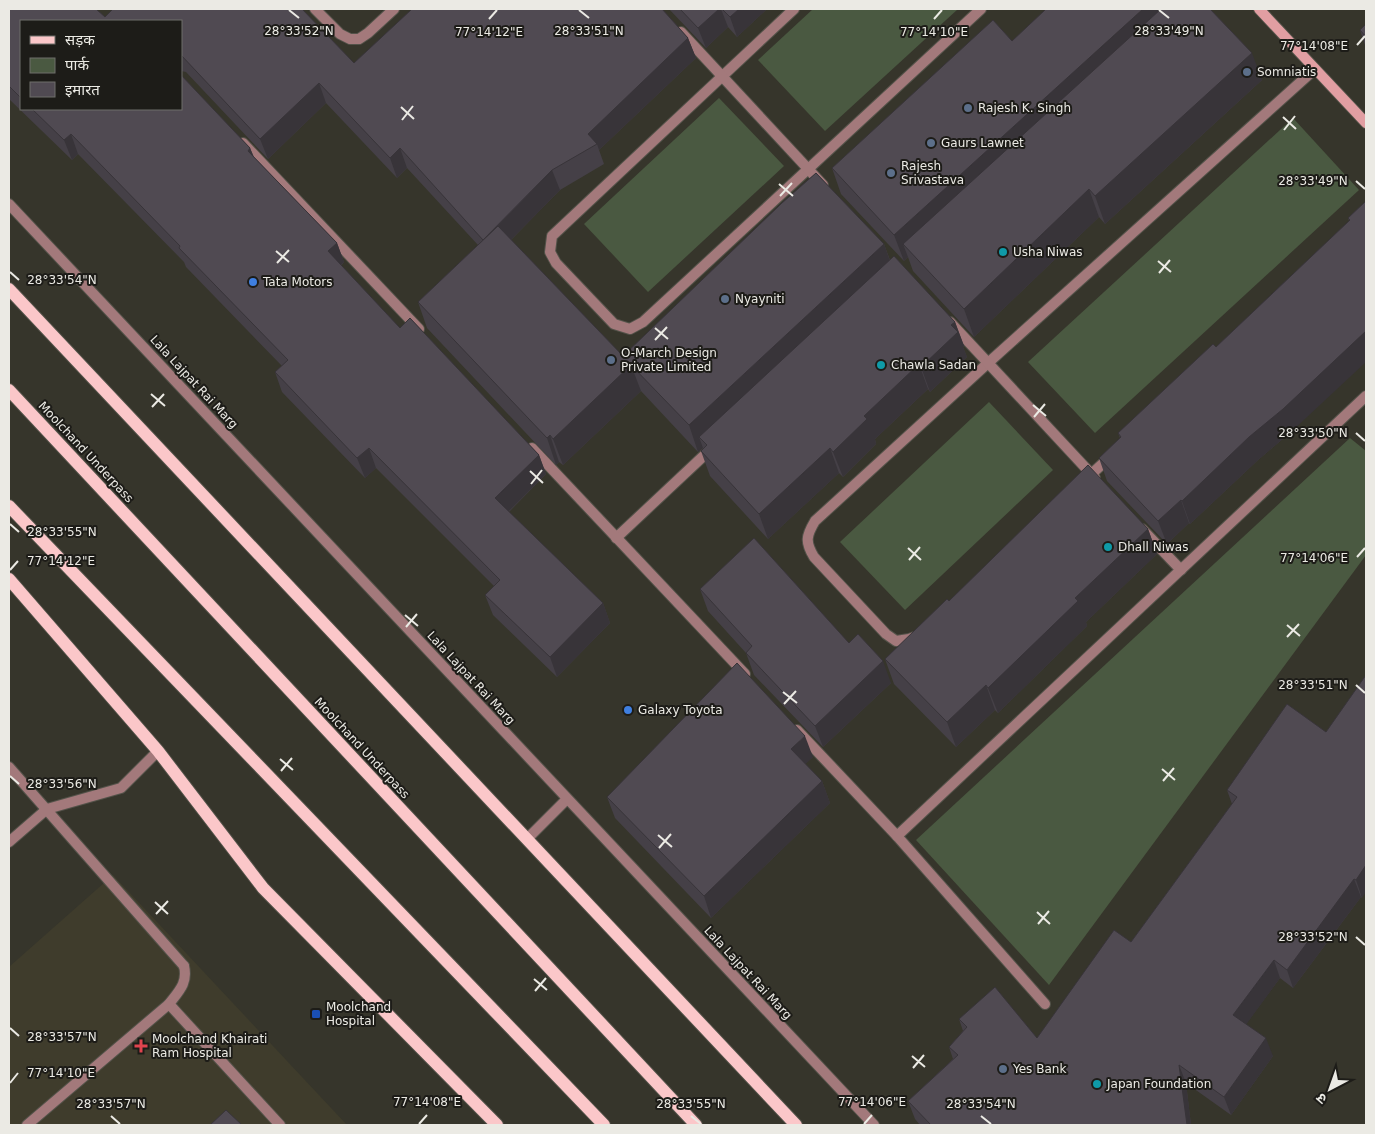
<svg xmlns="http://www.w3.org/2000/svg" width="1375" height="1134" font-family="'DejaVu Sans','Noto Sans Devanagari',sans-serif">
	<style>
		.built { fill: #3f3c2c }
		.park { fill: #4a5941 }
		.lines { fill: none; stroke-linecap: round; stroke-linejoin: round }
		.lane-casing { stroke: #535249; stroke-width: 12 }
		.street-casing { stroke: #535249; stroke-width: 12 }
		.secondary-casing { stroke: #535249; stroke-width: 12 }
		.primary-casing { stroke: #535249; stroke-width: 14 }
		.lane { stroke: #a3797b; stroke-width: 10 }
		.street { stroke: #a3797b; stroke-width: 10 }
		.secondary { stroke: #e19ea2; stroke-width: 10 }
		.primary { stroke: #fbc7c9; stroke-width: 12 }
		.wall { fill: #454047 }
		.shaded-wall { fill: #383439 }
		.building { fill: #504a52; stroke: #383439 }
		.ticks { fill: none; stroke: #ebeae4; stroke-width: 2 }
		.service-dot { fill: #5c6f8a; stroke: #1d1c18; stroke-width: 2 }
		.culture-dot { fill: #0f9aa8; stroke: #1d1c18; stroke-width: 2 }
		.shop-dot { fill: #3f7fe0; stroke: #1d1c18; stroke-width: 2 }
		.transit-dot { fill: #1a4fb4; stroke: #1d1c18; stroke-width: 2 }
		.health-dot { fill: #e0444e; stroke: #1d1c18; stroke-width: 2 }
		.labels { text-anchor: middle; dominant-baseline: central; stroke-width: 4; stroke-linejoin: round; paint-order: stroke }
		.poi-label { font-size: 12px; fill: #ebeae4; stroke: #1d1c18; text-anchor: start }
		.street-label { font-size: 12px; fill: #ebeae4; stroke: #1d1c18 }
		.ticks-label { font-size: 12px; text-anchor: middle; fill: #ebeae4; stroke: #1d1c18; stroke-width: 4; stroke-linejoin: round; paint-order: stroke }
	</style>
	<rect width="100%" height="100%" fill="#36352b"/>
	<polygon class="built" points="113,875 347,1125 9,1125 9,967"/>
	<g class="park">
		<polygon points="813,9 958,9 825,131 758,60"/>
		<polygon points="719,98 784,166 648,292 584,224"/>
		<polygon points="1293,118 1359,190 1095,433 1028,362"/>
		<polygon points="989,402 1053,470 905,610 840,542"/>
		<polygon points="1350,438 1366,451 1366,555 1049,985 916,840"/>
	</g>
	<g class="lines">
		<g class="lane-casing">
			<g id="lane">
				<polyline points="794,9 552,236 550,252 556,263 614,324 630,329 643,322 981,9"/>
				<polyline points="1085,480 1111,456"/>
				<polyline points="616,538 712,448"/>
				<path d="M917,636L909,639L896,641L886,634L814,557C805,542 806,536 815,521L988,363L1315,69"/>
				<polyline points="527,839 567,799"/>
				<path d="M184,966C188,983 179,991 169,1004L280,1125"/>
				<polyline points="27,1125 169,1004"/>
			</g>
		</g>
		<g class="street-casing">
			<g id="street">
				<polyline points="315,9 340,34 350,39 359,39 368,33 394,9"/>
				<polyline points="681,32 823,185"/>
				<polyline points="243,143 419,329"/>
				<polyline points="9,204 874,1125"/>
				<polyline points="950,322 1095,478"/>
				<polyline points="532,448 745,674"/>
				<polyline points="1142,529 1181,570"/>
				<polyline points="797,730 897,836 1045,1004"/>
				<polyline points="9,767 184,966"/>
				<polyline points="897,836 1366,396"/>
				<polyline points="9,842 47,809 121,788 158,751"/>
			</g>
		</g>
		<g class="secondary-casing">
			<polyline id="secondary" points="1259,9 1366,123"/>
		</g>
		<g class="primary-casing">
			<g id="primary">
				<polyline points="9,289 796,1125"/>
				<polyline points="9,390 696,1125"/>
				<polyline points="9,506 604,1125"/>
				<polyline points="9,579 158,751 263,888 497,1125"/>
			</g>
		</g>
		<use href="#lane" class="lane"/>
		<use href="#street" class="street"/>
		<use href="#secondary" class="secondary"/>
		<use href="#primary" class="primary"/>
	</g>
	<g class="wall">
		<polygon points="9,9 96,9 105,17 113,9 302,9 354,63 412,9 662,9 688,38 696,58 599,150 604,164 560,190 511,240 623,356 782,203 816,173 884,244 890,260 894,256 955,322 964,346 963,347 967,357 930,392 928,389 875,439 876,444 843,477 839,473 768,539 710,476 701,451 703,449 703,448 698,452 641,391 563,465 559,462 556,465 427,328 418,302 478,245 407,168 397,178 326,103 268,159 186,72 181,71 181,21 21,21 21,109 181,109 181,75 250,148 254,157 337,243 344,262 341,266 400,328 410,318 539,455 546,474 509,512 603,603 610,623 557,677 493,615 485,595 494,586 376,468 365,478 282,392 275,372 282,366 186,267 184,262 78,154 72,160 9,99"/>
		<polygon points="669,9 767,9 737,37 728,27 706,48"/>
		<polygon points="1366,24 1366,48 1360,30"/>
		<polygon points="1012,41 1262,80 1105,224 1099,217 974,337 913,271 908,257 904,261 841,194 832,168"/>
		<polygon points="1366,201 1291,432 1258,460 1190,524 1189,523 1167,544 1107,481 1099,458 1120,438 1118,433 1216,347 1349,221 1348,218"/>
		<polygon points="1148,529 1157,554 1086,622 1087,626 998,713 995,710 956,747 894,684 885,659 949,601"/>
		<polygon points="700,589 849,643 891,683 823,747 754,675 746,653 708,611"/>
		<polygon points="1326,732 1362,898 1361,897 1293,988 1280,978 1246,1024 1273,1056 1231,1115 1186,1083 1191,1125 920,1125 915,1119 908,1101 953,1059 949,1047 963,1031 959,1019 1037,1038 1131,942 1232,804 1227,790"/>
		<polygon points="813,757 805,764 822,781 830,803 711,918 615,818 607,797"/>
	</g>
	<g class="shaded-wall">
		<polygon points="719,9 721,9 728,27 706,48 698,28"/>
		<polygon points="739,9 767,9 737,37 730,17"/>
		<polygon points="1143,9 1182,9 903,244 908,257 904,261 894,235"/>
		<polygon points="688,38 696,58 599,150 597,144 588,134"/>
		<polygon points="1252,53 1262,80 1105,224 1095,196"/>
		<polygon points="319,83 326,103 268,159 260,139"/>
		<polygon points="71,134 78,154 72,160 64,140"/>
		<polygon points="250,148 258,168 248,151"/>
		<polygon points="400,148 407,168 397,178 390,158"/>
		<polygon points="552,170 560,190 491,260 484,240"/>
		<polygon points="1089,189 1099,217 974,337 964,309"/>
		<polygon points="337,243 344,262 335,271 328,251"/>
		<polygon points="884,244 893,270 699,437 703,448 698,452 689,425"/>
		<polygon points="955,322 964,346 963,347 967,357 930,392 921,367 951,325"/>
		<polygon points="1366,331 1366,362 1291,432 1258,460 1190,524 1182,501 1249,437"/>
		<polygon points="919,364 928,389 875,439 876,444 843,477 833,452 864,416"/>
		<polygon points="631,365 641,391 563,465 553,439"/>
		<polygon points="550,435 559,462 556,465 547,438"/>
		<polygon points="369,448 376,468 365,478 357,458"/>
		<polygon points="830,448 839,473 768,539 759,514"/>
		<polygon points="539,455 546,474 502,518 495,498"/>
		<polygon points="1181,500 1189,523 1167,544 1158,521"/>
		<polygon points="1148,529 1157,554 1086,622 1087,626 998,713 988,688 1075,598"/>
		<polygon points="603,603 610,623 557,677 550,657"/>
		<polygon points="883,661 891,683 823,747 815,726"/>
		<polygon points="986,685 995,710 956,747 947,722"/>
		<polygon points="805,736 813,757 799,770 791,749"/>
		<polygon points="822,781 830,803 711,918 704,896"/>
		<polygon points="1366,865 1366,892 1362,898 1356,880"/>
		<polygon points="1354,879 1361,897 1293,988 1287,970"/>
		<polygon points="1274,960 1280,978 1240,1033 1233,1015"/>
		<polygon points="1266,1038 1273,1056 1231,1115 1224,1097"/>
		<polygon points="1179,1065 1186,1083 1191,1125 1187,1125"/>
	</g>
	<g class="building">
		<polygon points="9,9 96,9 105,17 113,9 302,9 354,63 412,9 662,9 688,38 588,134 597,144 552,170 483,240 400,148 390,158 319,83 260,139 181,55 181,21 21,21 21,98 9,86"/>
		<polygon points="680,9 719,9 698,28"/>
		<polygon points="722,9 739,9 730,17"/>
		<polygon points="1046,9 1143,9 894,235 832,168 993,20 1012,41"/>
		<polygon points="1161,9 1210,9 1252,53 1095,196 1089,189 964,309 903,244"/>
		<polygon points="1366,24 1366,37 1360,30"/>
		<polygon points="181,75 250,148 248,151 337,243 328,251 400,328 410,318 539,455 495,498 603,603 550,657 485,595 500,580 369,448 357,458 275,372 288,360 179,248 180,246 71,134 64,140 32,109 181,109"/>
		<polygon points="816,173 884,244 689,425 631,365 553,439 550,435 547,438 418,302 498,226 623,356 782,203"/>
		<polygon points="1366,201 1366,331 1283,409 1249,437 1182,501 1181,500 1158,521 1099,458 1121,437 1118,433 1213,344 1216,347 1350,220 1348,218"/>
		<polygon points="894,256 955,322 951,325 958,332 921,367 919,364 864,416 867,419 833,452 830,448 759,514 701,451 707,445 699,437"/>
		<polygon points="1088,465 1148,529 1075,598 1078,601 988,688 986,685 947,722 885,659 947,599 949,601"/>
		<polygon points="754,538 849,643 858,634 883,661 815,726 746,653 752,646 700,589"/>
		<polygon points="737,663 805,736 791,749 822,781 704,896 607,797"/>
		<polygon points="1366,675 1366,865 1356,880 1354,879 1287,970 1274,960 1233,1015 1266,1038 1224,1097 1179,1065 1187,1125 931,1125 908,1101 958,1055 949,1047 967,1027 959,1019 995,987 1037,1038 1114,930 1131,942 1237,797 1227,790 1287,704 1326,732"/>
		<polygon points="226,1110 242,1125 210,1125"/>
	</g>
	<path class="ticks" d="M289,10L299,18M579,10L589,18M1159,10L1169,18M489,19L497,10M934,19L942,10M1357,45L1365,36M401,107L414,119M1283,117L1296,129M402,120L413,106M1284,130L1295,116M1356,181L1365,189M779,184L793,196M780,196L792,183M276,251L289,262M1158,261L1171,272M277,263L289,250M10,272L19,280M1159,273L1170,260M655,328L668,339M655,340L667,327M151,394L165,406M1033,405L1046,416M152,407L164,394M1034,417L1045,404M1356,433L1365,441M530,471L543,483M531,484L542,470M10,524L19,532M908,548L921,560M1357,557L1365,548M909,560L920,547M10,570L18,561M405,615L418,626M1287,625L1300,636M406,627L417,614M1287,637L1299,624M1356,685L1365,693M783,692L797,703M784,704L796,691M280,759L293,770M1162,769L1175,780M281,771L292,758M10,776L19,784M1163,781L1174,768M658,835L672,847M659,848L671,834M155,902L168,914M1037,912L1050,924M156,914L168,901M1038,924L1049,911M1356,937L1365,945M534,979L547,990M535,991L546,978M10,1028L19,1036M912,1056L925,1067M913,1068L924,1055M10,1083L18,1073M111,1116L120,1124M691,1116L701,1124M981,1116L991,1124M419,1124L427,1115M864,1124L872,1115"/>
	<g class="service-dot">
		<circle cx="1247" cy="72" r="5"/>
		<circle cx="968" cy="108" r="5"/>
		<circle cx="931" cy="143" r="5"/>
		<circle cx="891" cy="173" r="5"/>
		<circle cx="725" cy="299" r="5"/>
		<circle cx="611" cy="360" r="5"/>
		<circle cx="1003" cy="1069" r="5"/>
	</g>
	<g class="culture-dot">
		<circle cx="1003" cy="252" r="5"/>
		<circle cx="881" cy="365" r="5"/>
		<circle cx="1108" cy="547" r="5"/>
		<circle cx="1097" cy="1084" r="5"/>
	</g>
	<g class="shop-dot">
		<circle cx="253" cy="282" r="5"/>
		<circle cx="628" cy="710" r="5"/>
	</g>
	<rect class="transit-dot" x="311" y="1009" width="10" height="10" rx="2.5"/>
	<path class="health-dot" d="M138.5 1038.5h5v5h5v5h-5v5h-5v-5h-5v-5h5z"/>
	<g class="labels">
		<g class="poi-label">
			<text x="1257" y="72">Somniatis</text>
			<text x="978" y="108">Rajesh K. Singh</text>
			<text x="941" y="143">Gaurs Lawnet</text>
			<text x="901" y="166">Rajesh<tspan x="901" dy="14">Srivastava</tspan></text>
			<text x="1013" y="252">Usha Niwas</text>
			<text x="263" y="282">Tata Motors</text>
			<text x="735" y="299">Nyayniti</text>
			<text x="621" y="353">O-March Design<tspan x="621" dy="14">Private Limited</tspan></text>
			<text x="891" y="365">Chawla Sadan</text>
			<text x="1118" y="547">Dhall Niwas</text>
			<text x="638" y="710">Galaxy Toyota</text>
			<text x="326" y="1007">Moolchand<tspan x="326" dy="14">Hospital</tspan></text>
			<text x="152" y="1039">Moolchand Khairati<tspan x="152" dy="14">Ram Hospital</tspan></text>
			<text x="1013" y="1069">Yes Bank</text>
			<text x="1107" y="1084">Japan Foundation</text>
		</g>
		<g class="street-label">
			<text transform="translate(194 382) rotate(47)">Lala Lajpat Rai Marg</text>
			<text transform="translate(86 452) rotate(47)">Moolchand Underpass</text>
			<text transform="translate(471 678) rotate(47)">Lala Lajpat Rai Marg</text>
			<text transform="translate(362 748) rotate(47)">Moolchand Underpass</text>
			<text transform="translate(748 973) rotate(47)">Lala Lajpat Rai Marg</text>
		</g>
	</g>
	<g class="ticks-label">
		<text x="299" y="35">28°33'52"N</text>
		<text x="589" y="35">28°33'51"N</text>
		<text x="1169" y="35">28°33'49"N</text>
		<text x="489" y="36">77°14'12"E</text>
		<text x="934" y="36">77°14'10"E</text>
		<text x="1314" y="50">77°14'08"E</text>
		<text x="1313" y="185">28°33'49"N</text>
		<text x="62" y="284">28°33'54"N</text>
		<text x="1313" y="437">28°33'50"N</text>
		<text x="62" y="536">28°33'55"N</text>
		<text x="1314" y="562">77°14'06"E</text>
		<text x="61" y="565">77°14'12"E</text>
		<text x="1313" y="689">28°33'51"N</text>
		<text x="62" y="788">28°33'56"N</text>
		<text x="1313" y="941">28°33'52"N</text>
		<text x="62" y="1041">28°33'57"N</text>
		<text x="61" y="1077">77°14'10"E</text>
		<text x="427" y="1106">77°14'08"E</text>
		<text x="872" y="1106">77°14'06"E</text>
		<text x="111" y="1108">28°33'57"N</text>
		<text x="691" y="1108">28°33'55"N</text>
		<text x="981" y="1108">28°33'54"N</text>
	</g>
	<rect width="1375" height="1134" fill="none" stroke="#ebeae4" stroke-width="20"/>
	<rect x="20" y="20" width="162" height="90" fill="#1d1c18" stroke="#6f6e6a"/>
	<rect x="30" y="36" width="25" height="8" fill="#fbc7c9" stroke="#6f6e6a"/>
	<text x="65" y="45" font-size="15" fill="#ebeae4">सड़क</text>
	<rect x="30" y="58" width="25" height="15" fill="#4a5941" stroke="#6f6e6a"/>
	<text x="65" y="70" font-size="15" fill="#ebeae4">पार्क</text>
	<rect x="30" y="82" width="25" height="15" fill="#504a52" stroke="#6f6e6a"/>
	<text x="65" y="95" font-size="15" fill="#ebeae4">इमारत</text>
	<g transform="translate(1330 1089) rotate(221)" stroke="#1d1c18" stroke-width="4" paint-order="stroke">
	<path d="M0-4L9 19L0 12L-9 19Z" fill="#ebeae4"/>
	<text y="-8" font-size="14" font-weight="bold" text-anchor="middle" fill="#ebeae4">उ</text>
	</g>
</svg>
